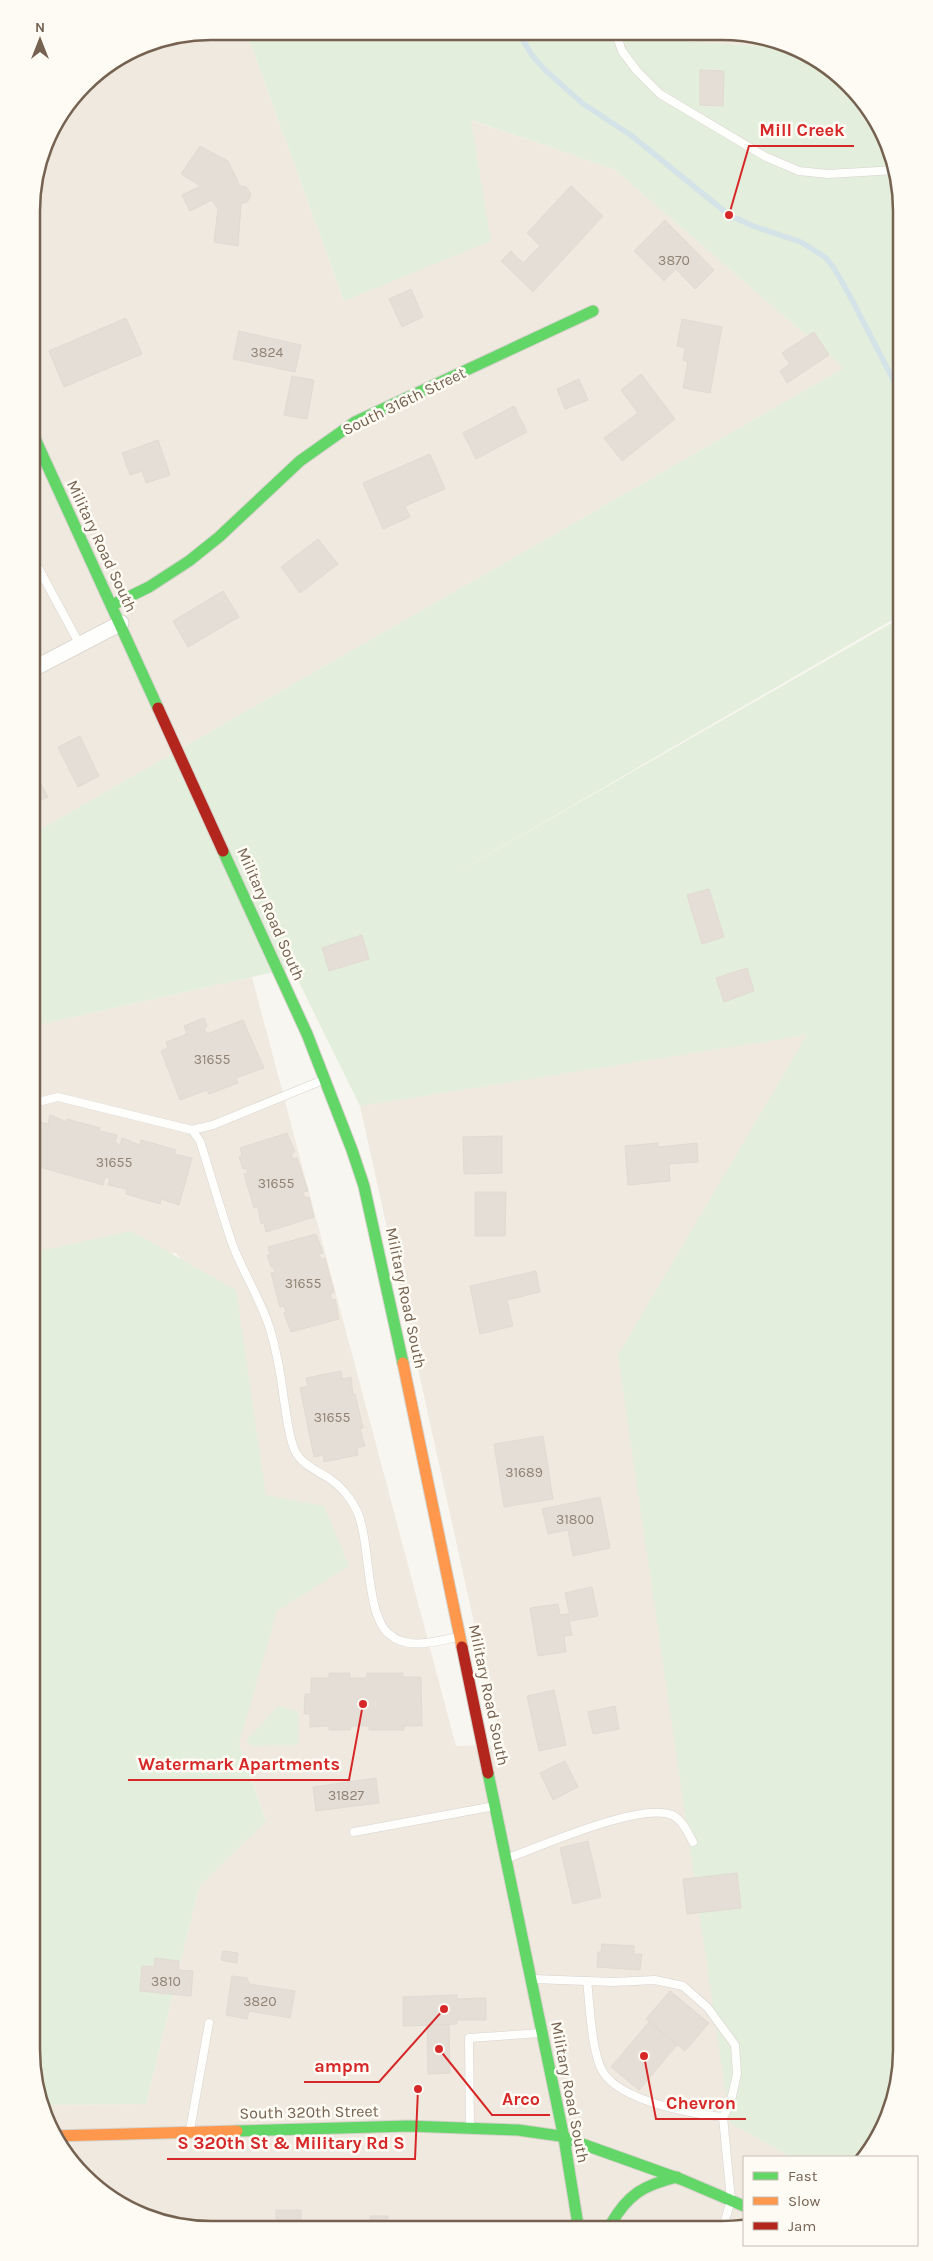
<svg xmlns="http://www.w3.org/2000/svg" width="933" height="2261" font-family="Karla,sans-serif">
	<style>
		.residential { fill: #f0e9df }
		.green { fill: #e4eedc }
		.lines { fill: none; stroke-linecap: round; stroke-linejoin: round }
		.stream { stroke: #d3e3e7; stroke-width: 5.5 }
		.building { fill: #e4ded7; stroke: #e1dad3 }
		.lane-casing { stroke: #d8d3ce; stroke-width: 9 }
		.street-casing { stroke: #d8d3ce; stroke-width: 17 }
		.fast-casing { stroke: #d6d2cb; stroke-width: 13 }
		.slow-casing { stroke: #d6d2cb; stroke-width: 13 }
		.jam-casing { stroke: #d6d2cb; stroke-width: 13 }
		.lane { stroke: #fefefd; stroke-width: 8 }
		.street { stroke: #fefefd; stroke-width: 15 }
		.fast { stroke: #63d668; stroke-width: 11 }
		.slow { stroke: #ff974d; stroke-width: 11 }
		.jam { stroke: #b3261e; stroke-width: 11 }
		.labels { text-anchor: middle; dominant-baseline: central; stroke-width: 5; stroke-linejoin: round; paint-order: stroke }
		.number-label { font-size: 14px; fill: #928375 }
		.street-label { font-size: 16px; fill: #756251; stroke: #fefbf4 }
		.rim { fill: none; stroke: #756251; stroke-width: 2.5 }
		.leader { fill: none; stroke: #d62828; stroke-width: 2 }
		.callout-dot { fill: #d62828; stroke: #fefbf4; stroke-width: 2 }
		.callout-label { font-size: 18px; text-anchor: middle; font-weight: bold; fill: #d62828; stroke: #fefbf4; stroke-width: 5; stroke-linejoin: round; paint-order: stroke }
	</style>
	<rect width="100%" height="100%" fill="#f8f6f0"/>
	<g class="residential">
		<polygon points="211,31 246,31 344,301 470,120 614,169 844,368 34,833 32,199 50,131 92,76 142,45"/>
		<polygon points="568,33 757,35 799,49"/>
		<polygon points="252,977 456,1746 501,1745 360,1106 833,1030 730,2123 791,2157 744,2157 744,2224 176,2226 92,2185 55,2140 41,2105 146,2104 199,1887 266,1820 239,1744 235,1325 176,1253 35,1275 34,1026"/>
	</g>
	<g class="green">
		<polygon points="246,31 568,33 799,49 849,84 896,164 897,617 451,876 897,620 901,2062 888,2119 864,2157 791,2157 730,2123 618,1355 807,1035 360,1106 292,968 34,1026 34,833 844,368 614,169 471,120 491,241 344,301"/>
		<polygon points="131,1231 236,1290 266,1495 324,1506 349,1566 277,1611 239,1744 266,1821 199,1887 146,2104 41,2105 37,2097 35,1252"/>
		<polygon points="279,1706 298,1711 298,1745 251,1746 246,1740"/>
	</g>
	<g class="lines">
		<polyline class="stream" points="519,33 531,54 544,69 582,103 632,136 729,215 753,226 801,242 825,257 834,268 851,298 896,385"/>
	</g>
	<g class="building">
		<polygon points="700,70 724,71 723,106 700,105"/>
		<polygon points="200,146 228,161 240,186 246,187 251,194 248,201 241,204 238,246 214,242 218,209 212,200 190,211 182,195 201,186 181,174"/>
		<polygon points="571,186 603,216 533,292 501,261 511,251 523,263 540,246 527,233"/>
		<polygon points="665,220 714,270 695,289 676,269 664,281 634,251"/>
		<polygon points="411,289 423,317 402,327 389,299"/>
		<polygon points="126,318 142,354 64,387 49,351"/>
		<polygon points="682,319 722,327 710,393 683,388 688,362 683,360 685,348 677,346"/>
		<polygon points="239,331 301,345 295,372 233,359"/>
		<polygon points="814,332 829,355 787,383 780,371 790,364 782,353"/>
		<polygon points="641,374 675,419 622,461 604,438 638,413 621,390"/>
		<polygon points="292,376 314,380 307,419 284,415"/>
		<polygon points="579,379 588,400 565,409 557,389"/>
		<polygon points="514,406 527,432 476,459 463,433"/>
		<polygon points="158,440 170,475 146,483 142,471 130,475 122,453"/>
		<polygon points="430,454 445,489 405,506 410,517 383,529 363,483"/>
		<polygon points="318,539 338,564 300,593 281,567"/>
		<polygon points="223,591 239,617 188,647 173,621"/>
		<polygon points="80,736 99,776 78,787 58,747"/>
		<polygon points="33,769 48,797 33,804"/>
		<polygon points="709,889 724,937 702,944 687,895"/>
		<polygon points="362,935 369,959 329,971 322,948"/>
		<polygon points="747,968 754,991 724,1002 716,978"/>
		<polygon points="204,1018 207,1026 204,1028 207,1034 243,1020 264,1068 236,1078 238,1083 209,1094 207,1090 180,1100 161,1051 168,1048 166,1042 187,1034 184,1026"/>
		<polygon points="50,1115 67,1122 67,1119 100,1128 99,1131 117,1135 115,1143 120,1145 122,1138 140,1145 141,1140 176,1150 174,1154 192,1158 179,1205 161,1199 160,1204 126,1194 127,1189 108,1185 110,1178 105,1177 103,1185 36,1166 38,1158 35,1157 34,1139 39,1122 48,1124"/>
		<polygon points="287,1133 295,1152 291,1154 293,1159 297,1158 308,1191 303,1192 305,1198 309,1197 314,1217 266,1232 264,1223 261,1224 258,1207 254,1208 244,1174 248,1173 246,1168 243,1169 239,1157 242,1156 240,1148"/>
		<polygon points="502,1136 502,1173 464,1174 463,1137"/>
		<polygon points="658,1143 658,1147 697,1143 698,1162 669,1164 670,1181 628,1185 625,1146"/>
		<polygon points="475,1192 506,1192 505,1236 475,1236"/>
		<polygon points="316,1234 323,1253 319,1254 321,1260 325,1258 334,1292 330,1294 332,1300 335,1299 339,1319 291,1332 284,1313 286,1312 284,1306 280,1307 271,1273 275,1272 273,1267 271,1267 267,1255 270,1255 268,1247"/>
		<polygon points="536,1271 540,1292 507,1300 513,1326 480,1334 470,1286"/>
		<polygon points="341,1371 342,1379 351,1377 353,1395 355,1394 363,1428 360,1429 365,1446 357,1448 358,1455 324,1462 323,1455 314,1457 300,1388 308,1386 306,1378"/>
		<polygon points="543,1436 553,1499 504,1507 494,1444"/>
		<polygon points="600,1497 610,1548 573,1556 568,1530 548,1534 542,1509"/>
		<polygon points="592,1587 598,1616 571,1621 565,1593"/>
		<polygon points="558,1604 560,1615 568,1614 572,1635 564,1636 566,1652 538,1656 530,1608"/>
		<polygon points="329,1673 350,1673 350,1678 367,1678 367,1673 403,1673 403,1677 421,1677 422,1726 404,1726 404,1730 369,1730 369,1726 351,1726 350,1730 329,1730 329,1726 310,1727 310,1714 304,1714 305,1694 311,1694 311,1678 329,1678"/>
		<polygon points="554,1690 566,1745 539,1751 527,1696"/>
		<polygon points="615,1706 619,1729 593,1734 588,1712"/>
		<polygon points="565,1761 578,1787 553,1800 540,1773"/>
		<polygon points="376,1778 379,1803 316,1811 313,1787"/>
		<polygon points="588,1841 601,1897 573,1904 560,1848"/>
		<polygon points="737,1873 741,1908 687,1914 683,1879"/>
		<polygon points="602,1944 634,1946 634,1954 642,1954 640,1970 597,1967 598,1952 601,1952"/>
		<polygon points="223,1951 238,1953 237,1963 221,1960"/>
		<polygon points="155,1958 179,1961 179,1970 193,1971 191,1996 140,1991 142,1966 154,1967"/>
		<polygon points="232,1976 247,1978 249,1984 295,1991 290,2018 249,2011 247,2019 226,2015"/>
		<polygon points="670,1991 709,2023 685,2051 646,2019"/>
		<polygon points="457,1995 457,1999 486,1998 486,2020 457,2020 457,2024 403,2026 403,1997"/>
		<polygon points="649,2022 677,2045 639,2090 611,2067"/>
		<polygon points="427,2025 449,2025 450,2073 428,2074"/>
		<polygon points="276,2210 301,2210 301,2226 251,2226 276,2225"/>
		<rect x="370" y="2216" width="18" height="9"/>
	</g>
	<g class="lines">
		<g class="lane-casing">
			<g id="lane">
				<polyline points="616,34 622,51 637,71 660,94 766,157 799,171 828,174 896,170"/>
				<polyline points="33,558 80,645"/>
				<polyline points="34,1103 58,1097 192,1130 213,1125 323,1080"/>
				<path d="M192,1130L200,1141C211,1176 221,1211 233,1246C244,1274 261,1300 270,1329C277,1352 281,1376 284,1400C287,1417 288,1435 295,1451C302,1465 318,1471 330,1479C341,1486 352,1500 357,1511C371,1542 365,1614 389,1634C408,1651 436,1641 458,1637"/>
				<polyline points="354,1832 495,1806"/>
				<path d="M508,1858C542,1846 640,1802 672,1815C682,1819 688,1833 693,1842"/>
				<polyline points="533,1979 613,1982 655,1980 683,1986 708,2008 735,2045 737,2074 730,2105 723,2117 731,2200 724,2224"/>
				<path d="M587,1981C590,2004 591,2052 603,2072C621,2101 691,2114 723,2117"/>
				<polyline points="470,2127 469,2038 541,2033"/>
				<polyline points="190,2130 209,2023"/>
			</g>
		</g>
		<g class="street-casing">
			<polyline id="street" points="33,669 121,623"/>
		</g>
		<g class="fast-casing">
			<g id="fast">
				<polyline points="32,432 158,708"/>
				<polyline points="112,605 149,587 189,561 219,537 300,461 355,422 593,311"/>
				<polyline points="223,851 307,1034 352,1150 364,1186 403,1363"/>
				<polyline points="488,1773 564,2138 578,2225"/>
				<polyline points="237,2131 408,2126 518,2130 560,2136 683,2180 744,2206"/>
				<path d="M611,2224C628,2194 644,2185 677,2177"/>
			</g>
		</g>
		<g class="slow-casing">
			<g id="slow">
				<polyline points="403,1363 462,1647"/>
				<polyline points="54,2136 237,2131"/>
			</g>
		</g>
		<g class="jam-casing">
			<g id="jam">
				<polyline points="158,708 223,851"/>
				<polyline points="462,1647 488,1773"/>
			</g>
		</g>
		<use href="#lane" class="lane"/>
		<use href="#street" class="street"/>
		<use href="#fast" class="fast"/>
		<use href="#slow" class="slow"/>
		<use href="#jam" class="jam"/>
	</g>
	<g class="labels">
		<g class="number-label">
			<text x="674" y="260">3870</text>
			<text x="267" y="352">3824</text>
			<text x="212" y="1059">31655</text>
			<text x="114" y="1162">31655</text>
			<text x="276" y="1183">31655</text>
			<text x="303" y="1283">31655</text>
			<text x="332" y="1417">31655</text>
			<text x="524" y="1472">31689</text>
			<text x="575" y="1519">31800</text>
			<text x="346" y="1795">31827</text>
			<text x="166" y="1981">3810</text>
			<text x="260" y="2001">3820</text>
		</g>
		<g class="street-label">
			<text transform="translate(404 401) rotate(-26)">South 316th Street</text>
			<text transform="translate(102 546) rotate(65)">Military Road South</text>
			<text transform="translate(271 914) rotate(66)">Military Road South</text>
			<text transform="translate(406 1298) rotate(78)">Military Road South</text>
			<text transform="translate(489 1695) rotate(78)">Military Road South</text>
			<text transform="translate(570 2092) rotate(79)">Military Road South</text>
			<text transform="translate(309 2112) rotate(-1)">South 320th Street</text>
		</g>
	</g>
	<path d="M0 0H933V2261H0ZM211 40H722A171 171 0 0 1 893 211V2050A171 171 0 0 1 722 2221H211A171 171 0 0 1 40 2050V211A171 171 0 0 1 211 40Z" fill="#fefbf4" fill-rule="evenodd"/>
	<path class="rim" d="M211 40H722A171 171 0 0 1 893 211V2050A171 171 0 0 1 722 2221H211A171 171 0 0 1 40 2050V211A171 171 0 0 1 211 40Z"/>
	<path class="leader" d="M729 215L749 146H854M363 1704L349 1780H128M444 2009L379 2082H304M439 2049L492 2115H550M644 2056L656 2119H746M418 2089L415 2159H167"/>
	<g class="callout-dot">
		<circle cx="729" cy="215" r="5"/>
		<circle cx="363" cy="1704" r="5"/>
		<circle cx="444" cy="2009" r="5"/>
		<circle cx="439" cy="2049" r="5"/>
		<circle cx="644" cy="2056" r="5"/>
		<circle cx="418" cy="2089" r="5"/>
	</g>
	<g class="callout-label">
		<text x="802" y="136">Mill Creek</text>
		<text x="239" y="1770">Watermark Apartments</text>
		<text x="342" y="2072">ampm</text>
		<text x="521" y="2105">Arco</text>
		<text x="701" y="2109">Chevron</text>
		<text x="291" y="2149">S 320th St &amp; Military Rd S</text>
	</g>
	<rect x="743" y="2156" width="175" height="90" fill="#fefbf4" stroke="#c7beb3"/>
	<rect x="753" y="2172" width="25" height="8" fill="#63d668" stroke="#c7beb3"/>
	<text x="788" y="2181" font-size="15" fill="#756251">Fast</text>
	<rect x="753" y="2197" width="25" height="8" fill="#ff974d" stroke="#c7beb3"/>
	<text x="788" y="2206" font-size="15" fill="#756251">Slow</text>
	<rect x="753" y="2222" width="25" height="8" fill="#b3261e" stroke="#c7beb3"/>
	<text x="788" y="2231" font-size="15" fill="#756251">Jam</text>
	<g transform="translate(40 40)" stroke="#fefbf4" stroke-width="4" paint-order="stroke">
	<path d="M0-4L9 19L0 12L-9 19Z" fill="#756251"/>
	<text y="-8" font-size="14" font-weight="bold" text-anchor="middle" fill="#756251">N</text>
	</g>
</svg>
